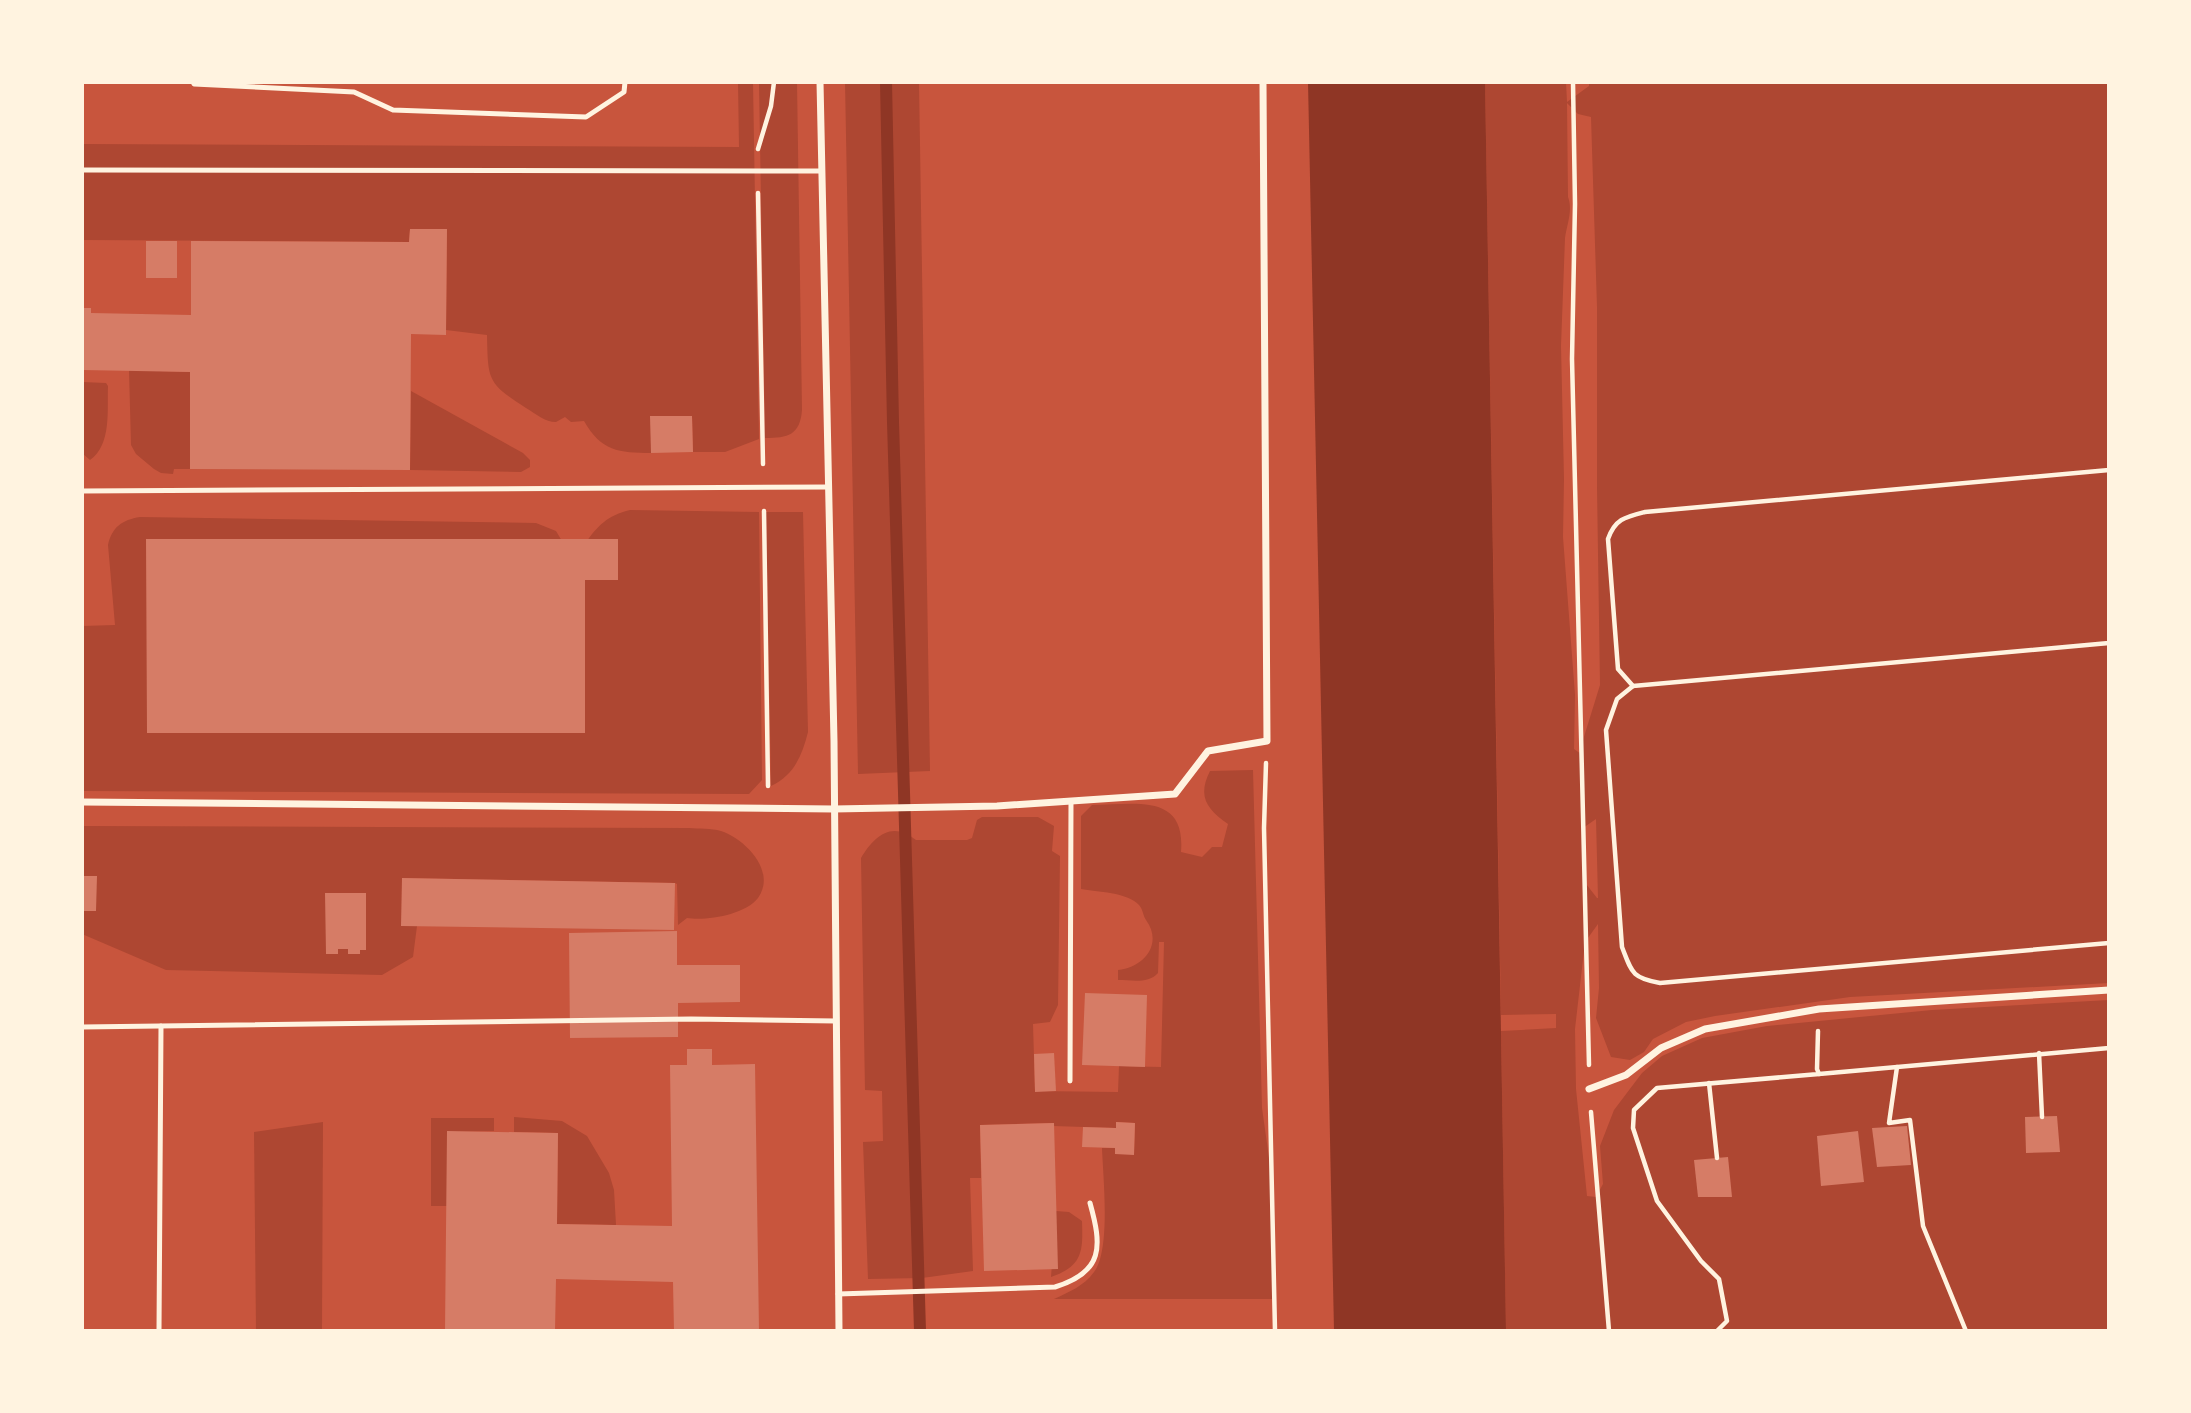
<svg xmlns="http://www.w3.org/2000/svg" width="2191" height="1413" font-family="'Sofia Sans Condensed',sans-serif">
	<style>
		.green { fill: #ae4732; fill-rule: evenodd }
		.water { fill: #8f3625 }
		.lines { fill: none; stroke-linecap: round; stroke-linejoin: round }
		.stream { stroke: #8f3625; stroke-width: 12 }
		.building { fill: #d67c66 }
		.path { stroke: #fff3e0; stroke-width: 4.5 }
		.service { stroke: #fff3e0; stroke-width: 5 }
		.minor { stroke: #fff3e0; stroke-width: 7 }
	</style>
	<rect width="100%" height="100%" fill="#c8553d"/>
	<g class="green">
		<path d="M738,82H753L759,439L725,452H693L692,416H651V453C619,453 601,451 584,421L571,422L565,417L556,422C545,422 536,414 526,408C487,383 488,380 487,335L446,330L447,229H410L409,242L82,240V144L739,147Z"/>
		<path d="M759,82H797L802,410C800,435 788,438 765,438Z"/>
		<polygon points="845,82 919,82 930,771 858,774"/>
		<path d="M1485,82H1566L1567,102L1589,86V82H2109V983L1850,997L1715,1016L1686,1022L1653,1039L1644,1052L1630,1060L1611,1057L1596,1018L1599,988L1598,924L1585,942L1575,1029L1576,1089L1587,1196L1596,1197L1603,1184L1600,1146L1614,1110L1642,1073L1662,1056L1702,1038L1767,1026L1932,1010L2109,1000V1331H1506L1501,1031L1556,1028V1014L1501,1015ZM1567,103L1578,114L1591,117L1597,307V487L1600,685L1583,740L1581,754L1574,749L1575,695L1563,537L1564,479L1561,346L1565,238C1567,224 1573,210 1568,197ZM1596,819L1598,898H1597L1583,880V828Z"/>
		<polygon points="129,370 190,372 190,469 174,469 173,474 161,473 154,469 136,454 131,445"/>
		<path d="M82,382L106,383L108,386C107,409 112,445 90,460L82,453Z"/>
		<polygon points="411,391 523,453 530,460 530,467 521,472 410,470"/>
		<path d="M630,510L759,512L762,780L749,794L82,791V626L115,625L108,545C112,527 122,520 140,517L536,523L556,531L562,541L585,544C597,526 608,515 630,510Z"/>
		<path d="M766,512H803L808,732C802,756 794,775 771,786Z"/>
		<path d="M1253,770L1262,1108L1272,1179L1274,1299H1054C1069,1292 1084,1286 1094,1272C1111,1250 1103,1177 1102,1148H1115V1154H1134L1135,1123L1116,1122V1128L1053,1126V1123L980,1125L981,1178H970L973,1271L922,1278L868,1279L863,1142L883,1141L882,1091L865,1090L861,858C874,836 892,820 916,840H967L972,838L977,820L982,817H1038L1054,826L1052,851L1060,856L1058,1005L1050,1022L1033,1024L1035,1091L1118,1092L1119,1066L1161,1067L1164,942H1159L1158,973C1148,984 1132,980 1118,980V970C1145,967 1163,943 1146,920C1143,916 1143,909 1139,905C1127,892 1097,892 1081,889V816L1092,805C1134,805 1186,792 1181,852L1202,857L1212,847H1222L1228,824C1207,809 1197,797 1210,771Z"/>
		<path d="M82,826L689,828C699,829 711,828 721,831C745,839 777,871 758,898C745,915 706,921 687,918L678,925L677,884L675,883L402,878L417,926L413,957L382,975L166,970L82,934Z"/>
		<polygon points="514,1117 562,1121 587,1136 609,1173 614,1190 616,1225 557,1224 558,1133 514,1132"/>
		<polygon points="431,1118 494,1118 494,1131 447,1132 447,1206 431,1206"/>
		<polygon points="323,1122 322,1331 256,1331 254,1132"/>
		<path d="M1056,1211L1069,1212L1082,1221C1083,1251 1083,1266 1051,1277Z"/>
	</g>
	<polygon class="water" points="1308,82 1485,82 1506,1331 1334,1331"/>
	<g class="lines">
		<polyline class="stream" points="886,82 893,422 920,1331"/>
	</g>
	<g class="building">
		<polygon points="410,229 447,229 446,335 411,334 410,470 190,469 190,372 82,370 82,308 91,308 91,313 191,315 191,241 409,242"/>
		<rect x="146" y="241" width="31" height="37"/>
		<polygon points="650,416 692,416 693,452 651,453"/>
		<polygon points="146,539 618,539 618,580 585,580 585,733 147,733"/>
		<polygon points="82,876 97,876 96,911 82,911"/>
		<polygon points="402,878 675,883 674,930 401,926"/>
		<polygon points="325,893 366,893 366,950 360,950 360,954 348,954 348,949 338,949 338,954 326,954"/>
		<polygon points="677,931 677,965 740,965 740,1002 678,1003 678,1037 570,1038 569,933"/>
		<polygon points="1085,993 1147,995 1145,1067 1082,1065"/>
		<polygon points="687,1049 712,1049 712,1065 755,1064 759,1331 674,1331 673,1282 556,1279 555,1331 445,1331 447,1131 558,1133 557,1224 672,1226 670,1065 687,1065"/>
		<polygon points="1054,1053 1056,1091 1035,1092 1034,1054"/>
		<polygon points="2057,1116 2060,1152 2026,1153 2025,1117"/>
		<polygon points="1116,1122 1135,1123 1134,1155 1115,1154 1115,1148 1082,1147 1083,1127 1116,1128"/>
		<polygon points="1054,1123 1058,1269 984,1271 980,1125"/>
		<polygon points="1907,1126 1911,1165 1877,1167 1872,1128"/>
		<polygon points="1858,1131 1864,1182 1821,1186 1817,1136"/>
		<polygon points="1728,1157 1732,1197 1698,1197 1694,1160"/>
	</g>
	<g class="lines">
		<g class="path">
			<polyline points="1573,82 1575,204 1572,359 1589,1065"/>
			<polyline points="758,149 771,106 774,82"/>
			<polyline points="758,193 763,464"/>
			<polyline points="764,511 768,786"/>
			<path d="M2109,643L1633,686L1617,699L1606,730L1622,947C1632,973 1632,978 1660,983L2109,943"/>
			<path d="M1633,686L1618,669L1608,539C1615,519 1625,517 1645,512L2109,470"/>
			<polyline points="1266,763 1264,828 1275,1331"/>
			<polyline points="2039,1053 2042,1117"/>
			<polyline points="1897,1067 1889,1123 1910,1120 1923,1226 1966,1331"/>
			<polyline points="1819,1074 2109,1048"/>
			<polyline points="1709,1083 1717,1158"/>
			<polyline points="1591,1112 1609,1331"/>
			<polyline points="1717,1331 1727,1321 1719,1279 1701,1261 1657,1201 1633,1128 1634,1110 1657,1088 1819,1074 1817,1069 1818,1031"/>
		</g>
		<g class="service">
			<polyline points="193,82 194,84 354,92 393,110 586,117 624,92 625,82"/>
			<polyline points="82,170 822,171"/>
			<polyline points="82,491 829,487"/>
			<polyline points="82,1027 691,1019 836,1021"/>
			<polyline points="1070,1081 1071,801"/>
			<path d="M838,1294L1055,1287C1104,1272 1102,1246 1090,1203"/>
			<polyline points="159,1331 161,1026"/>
		</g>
		<g class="minor">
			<polyline points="820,82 834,741 839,1331"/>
			<polyline points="82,802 834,809 997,806 1175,794 1208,751 1267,741 1263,82"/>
			<polyline points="1589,1089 1626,1075 1661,1048 1705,1029 1819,1009 2109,990"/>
		</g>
	</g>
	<rect width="2191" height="1413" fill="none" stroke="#fff3e0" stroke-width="168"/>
</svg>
